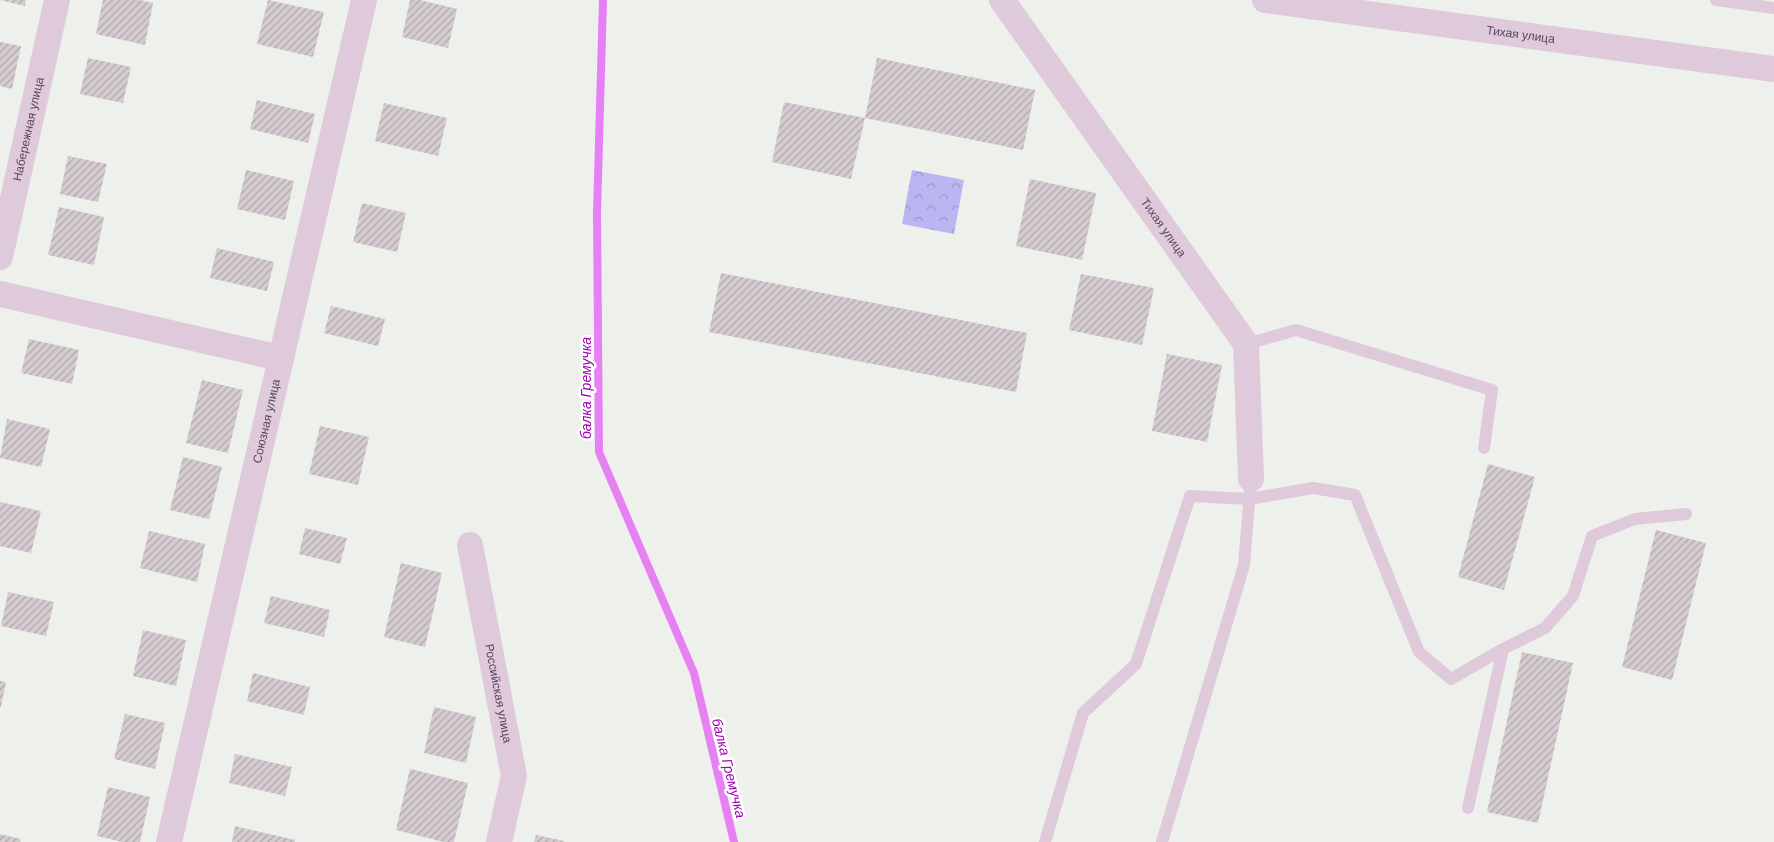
<svg xmlns="http://www.w3.org/2000/svg" width="1774" height="842" font-family="Arial,sans-serif">
	<style>
		.park { fill: url(#park-crowns) }
		.lines { fill: none; stroke-linecap: round; stroke-linejoin: round }
		.stream { stroke: #e780f3; stroke-width: 8 }
		.building { fill: url(#building-hatch) }
		.service { stroke: #dfcadc; stroke-width: 12 }
		.minor { stroke: #dfcadc; stroke-width: 26 }
		.labels { text-anchor: middle; dominant-baseline: central; stroke-width: 5; stroke-linejoin: round; paint-order: stroke }
		.street-label { font-size: 12px; fill: #5c4458; stroke: #fff }
		.water-label { font-size: 14px; font-style: italic; fill: #a101b2; stroke: #fff }
	</style>
	<defs>
		<pattern id="park-crowns" width="20" height="18" patternUnits="userSpaceOnUse" patternTransform="scale(1.25)"><rect width="20" height="18" fill="#bbb6f2"/><path d="M2 6a3 3 0 1 1 6 0M12 15a3 3 0 1 1 6 0" fill="none" stroke="#9b96c7"/></pattern>
		<pattern id="building-hatch" width="6" height="6" patternUnits="userSpaceOnUse" patternTransform="scale(1.25)"><rect width="6" height="6" fill="#d5ccd2"/><path d="M-1 1l2-2M0 6l6-6M5 7l2-2" fill="none" stroke="#b0a7ad"/></pattern>
	</defs>
	<rect width="100%" height="100%" fill="#eef0ec"/>
	<polygon class="park" points="912,170 964,180 954,234 902,224"/>
	<g class="lines">
		<polyline class="stream" points="603,0 597,213 599,452 694,673 734,842"/>
	</g>
	<g class="building">
		<polygon points="0,0 26,0 25,6"/>
		<polygon points="103,0 140,0 153,3 145,45 96,34"/>
		<polygon points="268,0 324,12 313,57 257,44"/>
		<polygon points="410,0 420,0 457,9 448,48 402,37"/>
		<polygon points="0,42 21,46 12,89 0,86"/>
		<polygon points="88,58 131,67 123,103 80,94"/>
		<polygon points="877,58 1035,90 1023,150 865,118"/>
		<polygon points="257,100 315,114 308,143 250,129"/>
		<polygon points="784,102 865,118 851,179 772,162"/>
		<polygon points="384,103 447,118 438,156 375,141"/>
		<polygon points="68,156 107,164 98,202 60,194"/>
		<polygon points="246,170 294,181 285,220 237,209"/>
		<polygon points="1030,179 1096,193 1082,260 1016,246"/>
		<polygon points="362,203 406,213 397,252 353,242"/>
		<polygon points="59,207 104,217 94,265 48,255"/>
		<polygon points="217,248 274,262 267,291 210,278"/>
		<polygon points="721,273 1027,333 1016,392 709,332"/>
		<polygon points="1081,274 1154,288 1142,345 1069,330"/>
		<polygon points="331,306 385,319 378,346 324,333"/>
		<polygon points="29,339 79,350 72,384 21,373"/>
		<polygon points="1167,354 1222,365 1207,442 1152,431"/>
		<polygon points="202,380 243,390 228,453 186,443"/>
		<polygon points="7,419 50,429 41,467 0,458"/>
		<polygon points="320,426 369,437 358,485 309,474"/>
		<polygon points="183,457 222,467 209,519 170,510"/>
		<polygon points="1488,464 1535,477 1504,590 1458,577"/>
		<polygon points="0,502 41,511 31,553 0,546"/>
		<polygon points="305,528 347,538 340,564 299,554"/>
		<polygon points="1656,530 1706,543 1672,680 1622,667"/>
		<polygon points="149,531 205,544 197,582 140,568"/>
		<polygon points="401,563 442,573 425,647 384,637"/>
		<polygon points="8,592 54,602 46,636 1,626"/>
		<polygon points="271,596 330,610 324,637 264,623"/>
		<polygon points="143,630 186,640 176,686 133,676"/>
		<polygon points="1522,652 1573,663 1538,823 1487,812"/>
		<polygon points="253,673 310,687 304,715 247,701"/>
		<polygon points="0,681 6,682 1,707 0,707"/>
		<polygon points="434,707 476,717 466,763 424,753"/>
		<polygon points="125,714 165,723 155,769 114,759"/>
		<polygon points="235,754 292,767 285,796 229,783"/>
		<polygon points="410,769 468,783 454,842 444,842 396,830"/>
		<polygon points="108,787 150,797 140,842 123,842 97,836"/>
		<polygon points="235,826 295,840 295,842 232,842"/>
		<polygon points="0,834 21,839 20,842 0,842"/>
		<polygon points="536,835 564,841 564,842 534,842"/>
	</g>
	<g class="lines">
		<g class="service">
			<polyline points="1716,0 1774,8"/>
			<polyline points="1246,344 1296,330 1492,390 1484,448"/>
			<polyline points="1503,649 1545,628 1573,596 1592,536 1635,519 1686,514"/>
			<polyline points="1045,842 1083,713 1136,664 1190,496 1249,499 1313,488 1355,495 1419,652 1451,679 1503,649 1468,808"/>
			<polyline points="1162,842 1244,565 1250,492"/>
		</g>
		<g class="minor">
			<path id="s1" d="M1002,0L1246,344L1251,479"/>
			<path id="s2" d="M1265,0L1774,69"/>
			<path id="s3" d="M0,257L57,0"/>
			<polyline points="0,294 280,358"/>
			<path id="s4" d="M470,545L514,776L499,842"/>
			<path id="s5" d="M169,842L364,0"/>
		</g>
	</g>
	<g class="labels">
		<g class="street-label">
			<text stroke="none"><textPath href="#s2" startOffset="258">Тихая улица</textPath></text>
			<text stroke="none"><textPath href="#s3" startOffset="131">Набережная улица</textPath></text>
			<text stroke="none"><textPath href="#s1" startOffset="279">Тихая улица</textPath></text>
			<text stroke="none"><textPath href="#s5" startOffset="432">Союзная улица</textPath></text>
			<text stroke="none"><textPath href="#s4" startOffset="151">Российская улица</textPath></text>
		</g>
		<g class="water-label">
			<text transform="translate(586 388) rotate(-90)">балка Гремучка</text>
			<text transform="translate(729 768) rotate(76)">балка Гремучка</text>
		</g>
	</g>
</svg>
